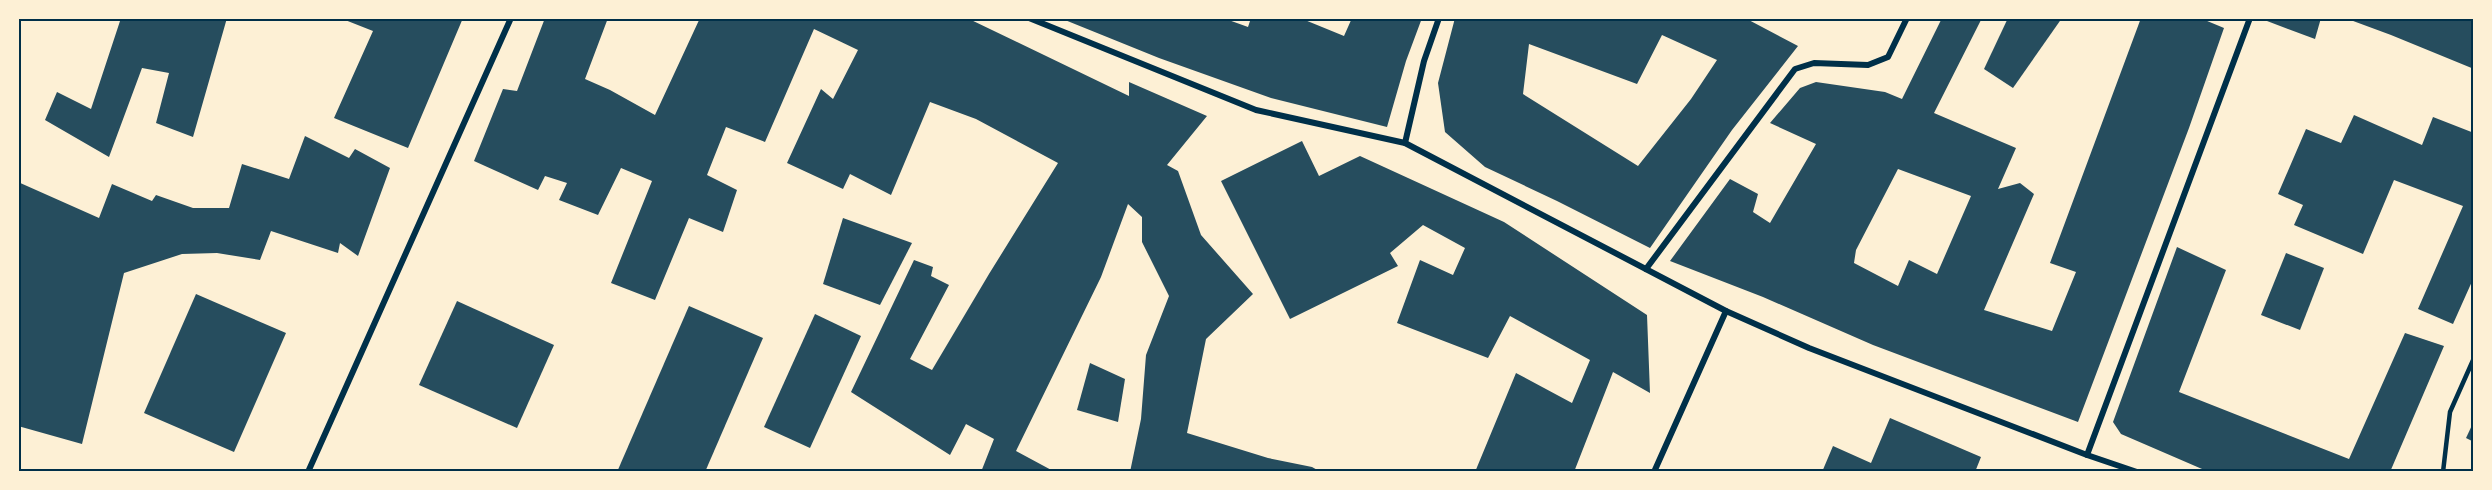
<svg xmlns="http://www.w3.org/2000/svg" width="2492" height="490" font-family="Manrope,sans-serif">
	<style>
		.building { fill: #264d5e; fill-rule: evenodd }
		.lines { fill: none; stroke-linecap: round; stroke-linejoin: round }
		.service { stroke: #003049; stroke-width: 4.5 }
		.minor { stroke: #003049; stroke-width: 6 }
		.neatline { fill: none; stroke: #003049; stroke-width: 2 }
	</style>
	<rect width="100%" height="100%" fill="#fdf0d5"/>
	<g class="building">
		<polygon points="121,18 227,18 193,137 156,123 169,73 142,68 109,157 45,120 57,92 91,109"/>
		<polygon points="340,18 463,18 408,148 334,118 373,31"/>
		<polygon points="545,18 608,18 585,79 610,90 655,115 700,18 967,18 1129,96 1129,82 1207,116 1167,165 1178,171 1201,235 1253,294 1206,339 1187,433 1268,458 1312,467 1321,472 1130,472 1141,419 1146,355 1169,296 1142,242 1142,217 1128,204 1101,277 1016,451 1055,472 981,472 994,439 966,424 950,455 851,392 914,260 933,267 931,276 949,285 910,359 932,370 989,274 1058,163 976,119 930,102 891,195 850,174 843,189 787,163 821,89 833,99 858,50 814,29 765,142 726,127 707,175 737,190 723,232 689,218 655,300 611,283 652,181 621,168 598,215 559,200 567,183 545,176 538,190 474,161 503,89 517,91"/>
		<polygon points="1060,18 1223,18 1248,27 1251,18 1300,18 1344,36 1352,18 1422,18 1406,61 1387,127 1271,98 1159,58"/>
		<path d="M1455,18H1745L1798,46L1732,130L1650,248L1557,201L1485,167L1445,132L1438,83ZM1662,35L1717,60L1691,99L1638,166L1523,94L1529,44L1637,84Z"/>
		<path d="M1942,18H1982L1934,113L2016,148L1998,189L2020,183L2034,194L1984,310L2052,331L2076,272L2050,263L2141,18H2200L2224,28L2189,128L2078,422L1873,345L1763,297L1670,261L1730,179L1758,194L1753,212L1770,223L1816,144L1770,123L1800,88L1816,82L1885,92L1902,99ZM1898,169L1971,196L1937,274L1909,260L1898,286L1854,263L1856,250Z"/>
		<polygon points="2008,18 2062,18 2013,88 1984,69"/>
		<polygon points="2268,18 2321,18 2315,39 2267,21"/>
		<polygon points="2345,18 2474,18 2474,69 2391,35"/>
		<polygon points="2354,115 2422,145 2433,117 2474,133 2474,277 2453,324 2418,309 2463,206 2394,180 2363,254 2294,225 2303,205 2278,194 2306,129 2341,143"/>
		<polygon points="305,136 349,158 355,149 390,168 358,256 340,243 338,253 271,231 260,260 217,253 182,254 124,273 82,444 18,426 18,182 99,218 112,184 152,201 156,195 193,208 229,208 242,164 289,179"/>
		<polygon points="1302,141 1319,176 1360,156 1504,222 1647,315 1650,393 1613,372 1574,472 1475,472 1516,373 1572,403 1590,360 1510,316 1488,358 1397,323 1420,260 1453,275 1465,248 1423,225 1390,253 1398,266 1290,319 1221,181"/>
		<polygon points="843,218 912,243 880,305 823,284"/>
		<polygon points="2177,247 2226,270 2179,392 2349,459 2405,333 2444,346 2390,472 2209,472 2121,434 2113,422"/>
		<polygon points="2286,253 2324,268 2300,330 2261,315"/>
		<polygon points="196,294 286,333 234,452 144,413"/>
		<polygon points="457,301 554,345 517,428 419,385"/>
		<polygon points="689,306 763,338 705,472 617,472"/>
		<polygon points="815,314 861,336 810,448 764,427"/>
		<polygon points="1090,363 1125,379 1118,422 1077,410"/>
		<polygon points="1890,418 1981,457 1975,472 1822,472 1833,446 1871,463"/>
		<polygon points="2474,421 2474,442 2466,438"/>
	</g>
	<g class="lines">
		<polyline class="service" points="2443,472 2450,412 2474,358"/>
		<g class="minor">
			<polyline points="1029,18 1256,110 1405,143 1726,311 1809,348 2087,455 2137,472"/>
			<polyline points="1405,143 1424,61 1439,18"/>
			<polyline points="1646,269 1795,69 1814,63 1868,65 1888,57 1907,18"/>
			<polyline points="2087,455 2250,18"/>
			<polyline points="308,472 511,18"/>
			<polyline points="1654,472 1726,311"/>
		</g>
	</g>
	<rect width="2492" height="490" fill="none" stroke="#fdf0d5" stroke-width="39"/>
	<rect x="20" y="20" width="2452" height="450" class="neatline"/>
</svg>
